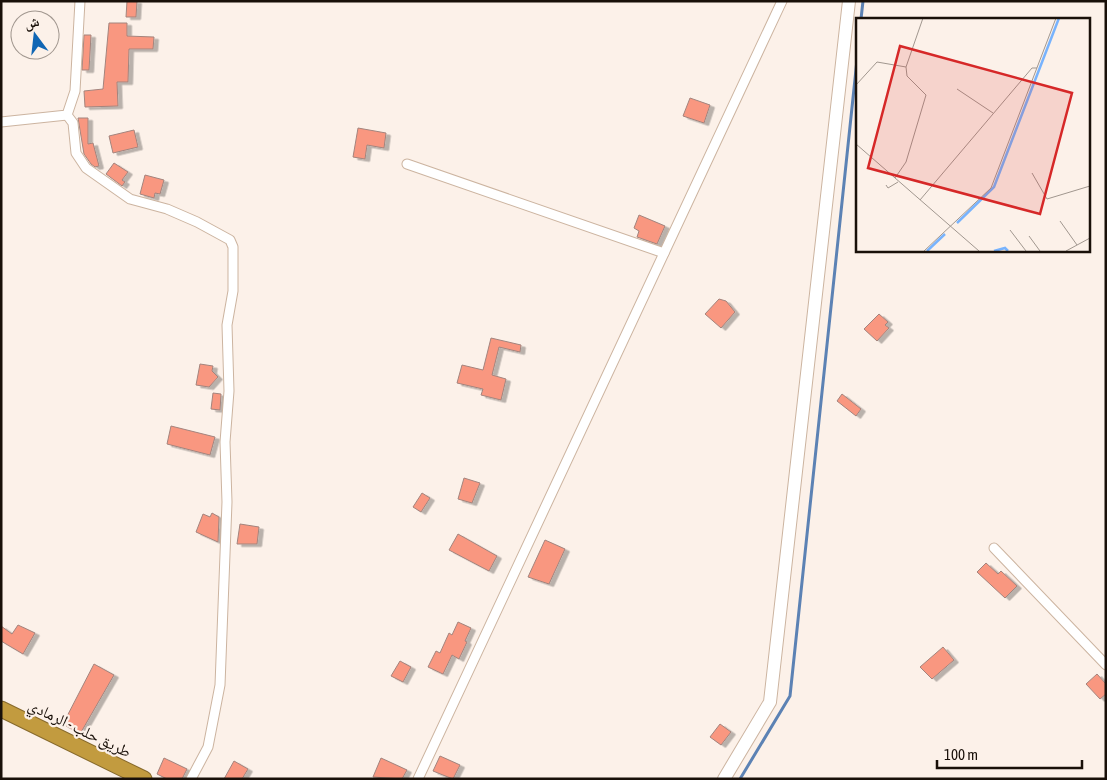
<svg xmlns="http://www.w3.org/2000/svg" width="1107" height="780" font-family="'Asap Condensed','Noto Naskh Arabic',sans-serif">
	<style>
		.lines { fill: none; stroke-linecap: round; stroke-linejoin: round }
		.stream { stroke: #5c82b4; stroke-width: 3 }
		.building { fill: #f99780; stroke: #a3847d; filter: url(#shadow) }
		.street-casing { stroke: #ccb4a0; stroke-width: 11 }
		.secondary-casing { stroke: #ccb4a0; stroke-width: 14 }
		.highway-casing { stroke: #876a2c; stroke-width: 17 }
		.street { stroke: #fff; stroke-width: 9 }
		.secondary { stroke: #fff; stroke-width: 12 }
		.highway { stroke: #c29b3f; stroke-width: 15 }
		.labels { text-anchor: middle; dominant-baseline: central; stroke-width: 4.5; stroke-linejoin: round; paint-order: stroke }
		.street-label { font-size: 16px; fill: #191009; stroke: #fcf1e9 }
		.inset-river { fill: none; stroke: #78b3fd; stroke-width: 2.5 }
		.inset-road { fill: none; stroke: #a1978f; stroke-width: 1 }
		.view { fill: #d62828; fill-opacity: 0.15; stroke: #d62828; stroke-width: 2.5 }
		.inset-edge { fill: none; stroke: #191009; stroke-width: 2.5 }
	</style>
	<defs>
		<filter id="shadow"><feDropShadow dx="4.5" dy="2.5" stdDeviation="0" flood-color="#0004"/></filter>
	</defs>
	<rect width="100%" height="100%" fill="#fcf1e9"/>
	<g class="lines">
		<g class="stream">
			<polyline points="861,19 863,1"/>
			<polyline points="740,779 790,696 857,60"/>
		</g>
	</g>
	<g class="building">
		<polygon points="127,1 137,1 136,17 126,17"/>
		<polygon points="109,23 127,23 127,36 154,37 153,49 129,49 128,82 117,82 118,106 85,107 84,91 103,89"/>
		<polygon points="84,35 91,35 89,70 82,70"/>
		<polygon points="690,98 710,105 704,123 683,116"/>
		<polygon points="78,118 88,118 88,144 93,143 99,166 95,167 91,164 84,154"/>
		<polygon points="358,128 386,133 384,148 367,145 365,159 353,157"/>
		<polygon points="134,130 138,147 113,153 109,136"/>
		<polygon points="114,163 128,172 122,180 125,182 122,186 106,174"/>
		<polygon points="145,175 164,180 160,194 155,193 154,198 140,194"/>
		<polygon points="639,215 665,226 657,244 637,237 639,231 634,228"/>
		<polygon points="719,299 726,301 735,312 721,328 705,314"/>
		<polygon points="879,314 888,322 885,325 889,328 877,341 864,329"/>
		<polygon points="491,338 521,345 520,352 499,347 492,375 506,379 501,400 481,395 483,389 457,383 462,365 483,370"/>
		<polygon points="200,364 213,366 212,371 218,377 209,387 196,385"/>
		<polygon points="213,393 221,394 220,410 211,409"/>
		<polygon points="842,394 861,409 856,416 837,401"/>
		<polygon points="171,426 215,437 210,455 167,444"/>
		<polygon points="464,478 480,483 472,503 458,499"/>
		<polygon points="422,493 430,498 421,512 413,507"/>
		<polygon points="212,513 219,517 218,542 196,532 203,514 210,517"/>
		<polygon points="240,524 259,527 257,544 237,544"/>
		<polygon points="458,534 497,556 489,571 449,550"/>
		<polygon points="545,540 565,549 549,584 528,577"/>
		<polygon points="986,563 998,574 1001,571 1017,586 1005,598 977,572"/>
		<polygon points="458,622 471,628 465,641 467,642 459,659 452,655 443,674 428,667 436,651 440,653 449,633 452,635"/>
		<polygon points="18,625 35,633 23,654 1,641 1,626 12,634"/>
		<polygon points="943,647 954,660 932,679 920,667"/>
		<polygon points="400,661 411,667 403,682 391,676"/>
		<polygon points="94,664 114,675 80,734 63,724"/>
		<polygon points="1097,674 1106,684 1106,694 1100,699 1086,684"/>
		<polygon points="720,724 731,732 721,745 710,737"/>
		<polygon points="440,756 460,765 453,779 433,771"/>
		<polygon points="164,758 187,769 182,779 167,779 157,774"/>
		<polygon points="381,758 407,770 402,779 373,777"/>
		<polygon points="234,761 248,769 242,779 224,779"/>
	</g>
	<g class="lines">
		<g class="street-casing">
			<g id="street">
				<polyline points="67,115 73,123 76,153 86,168 130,199 167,209 197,222 230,240 233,247 233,291 227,325 229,391 225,442 227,502 220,685 208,747 191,779"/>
				<polyline points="1,122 67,115 75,91 80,1"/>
				<polyline points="407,164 664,253"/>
				<polyline points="994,548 1106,665"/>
				<polyline points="418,779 782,1"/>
			</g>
		</g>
		<g class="secondary-casing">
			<polyline id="secondary" points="724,779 770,702 849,1"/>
		</g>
		<g class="highway-casing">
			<polyline id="highway" points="1,709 144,779"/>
		</g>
		<use href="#street" class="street"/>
		<use href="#secondary" class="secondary"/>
		<use href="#highway" class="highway"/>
	</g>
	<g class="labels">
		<g class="street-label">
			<text transform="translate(80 728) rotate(26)">طريق حلب - الرمادي</text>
		</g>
	</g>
	<g transform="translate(856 18)">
		<rect width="234" height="234" fill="#fcf1e9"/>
		<path class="inset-river" d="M101,205L138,169L203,0M71,233L89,216M138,233L149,230L152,233"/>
		<path class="inset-road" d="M0,67L21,44L50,49L67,0M101,71L137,95M0,126L123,233M176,155L191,181L234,168M39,160L50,144L70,77L51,58L50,49M30,167L32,170L42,164M64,182L176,50H181M204,203L221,227M154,212L170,233M173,218L184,233M68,233L135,170L200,0M210,233L234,220"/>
		<path class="view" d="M44,28L216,75L184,196L12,150Z"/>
		<rect width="234" height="234" class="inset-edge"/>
	</g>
	<rect width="1107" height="780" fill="none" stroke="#191009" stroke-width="5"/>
	<g transform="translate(35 35) rotate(345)"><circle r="24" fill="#fcf1e9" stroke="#a1978f"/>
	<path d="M0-4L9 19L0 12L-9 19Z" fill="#1066b4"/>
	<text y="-8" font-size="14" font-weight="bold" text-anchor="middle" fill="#191009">ش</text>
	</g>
	<path d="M937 760v8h145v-8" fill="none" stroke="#191009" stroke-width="2.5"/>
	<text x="944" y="760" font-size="15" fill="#191009" stroke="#fcf1e9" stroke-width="4" paint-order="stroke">100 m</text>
</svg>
